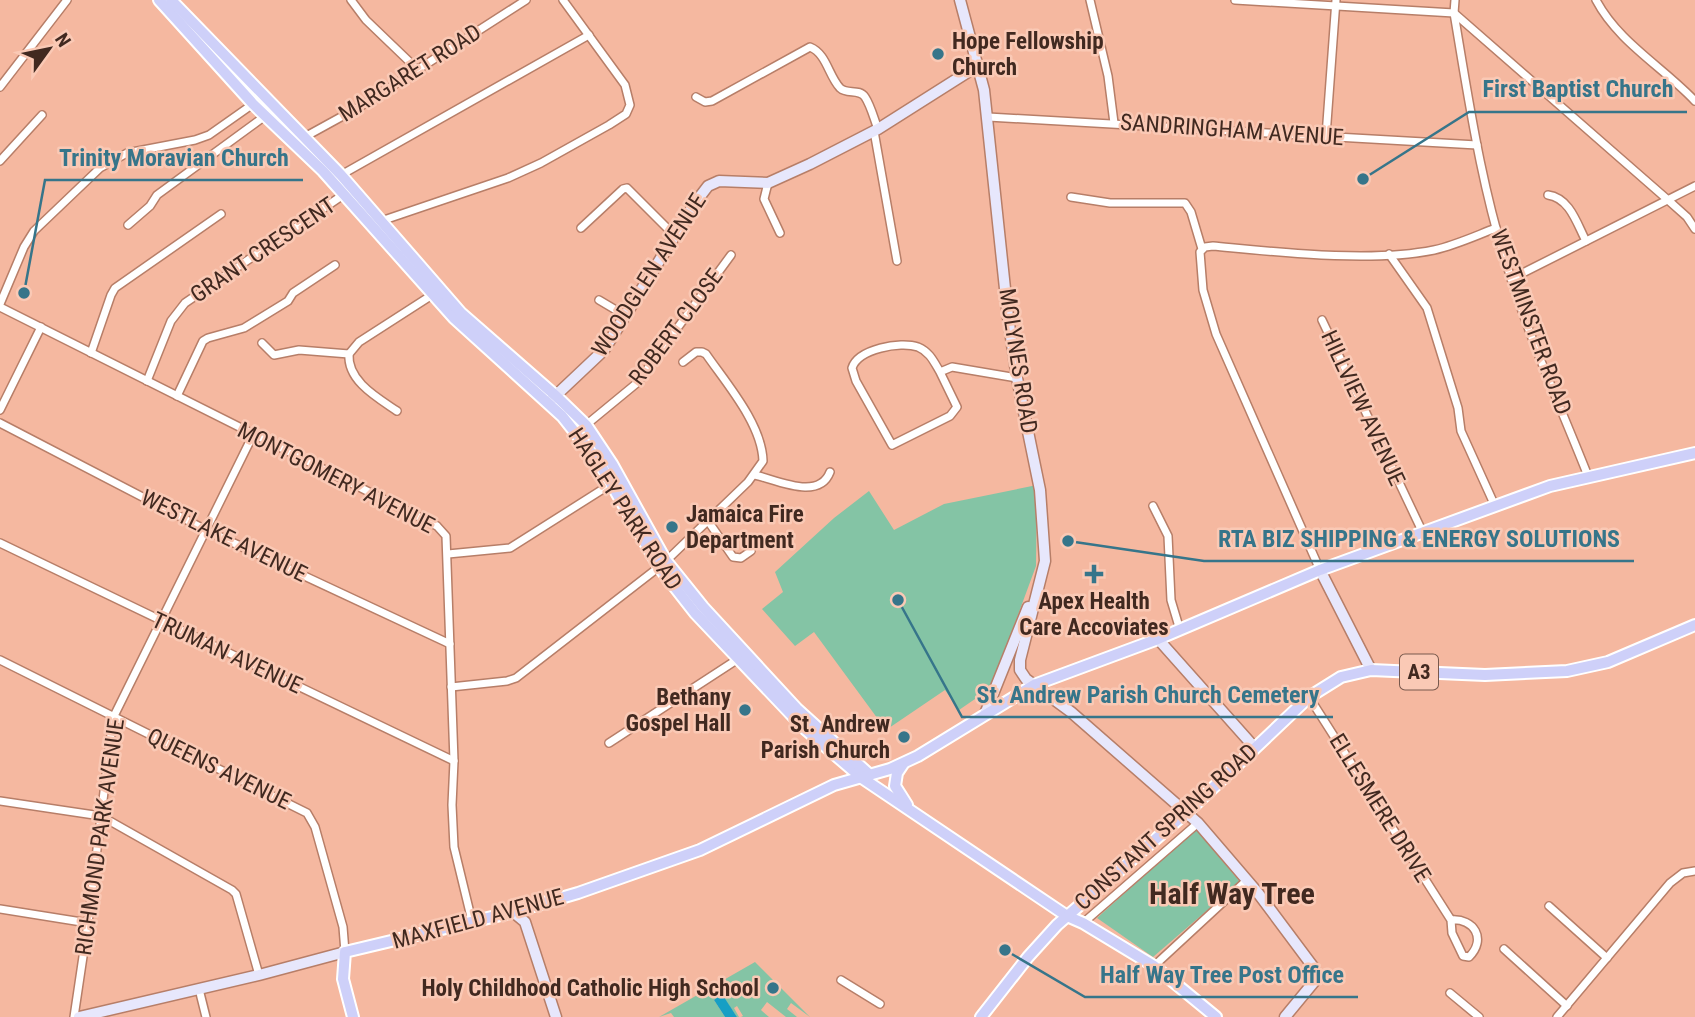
<svg xmlns="http://www.w3.org/2000/svg" width="1695" height="1017" font-family="'Roboto Condensed',sans-serif">
	<style>
		.green { fill: #84c4a5 }
		.water { fill: #179fc4 }
		.lines { fill: none; stroke-linecap: round; stroke-linejoin: round }
		.street-casing { stroke: #b77e68; stroke-width: 10 }
		.secondary-casing { stroke: #b77e68; stroke-width: 13 }
		.primary-casing { stroke: #fff; stroke-width: 14 }
		.street { stroke: #fff; stroke-width: 7 }
		.secondary { stroke: #e7e7fc; stroke-width: 10 }
		.primary { stroke: #ced0f9; stroke-width: 10 }
		.poi-dot { fill: #36758a; stroke: #fac9b5; stroke-width: 2.5 }
		.labels { text-anchor: middle; dominant-baseline: central; stroke-width: 5; stroke-linejoin: round; paint-order: stroke }
		.shield { fill: #fac9b5; stroke: #78594d; stroke-width: 2 }
		.shield-label { font-size: 21px; font-weight: bold; fill: #412920 }
		.poi-label { font-size: 23px; font-weight: bold; fill: #412920; stroke: #fac9b5; text-anchor: end }
		.street-label { font-size: 23px; fill: #412920; stroke: #fac9b5 }
		.district-label { font-size: 30px; font-weight: bold; fill: #412920; stroke: #fac9b5 }
		.leader { fill: none; stroke: #36758a; stroke-width: 2.5 }
		.callout-dot { fill: #36758a; stroke: #fac9b5; stroke-width: 2.5 }
		.callout-label { font-size: 24px; text-anchor: middle; font-weight: bold; fill: #36758a; stroke: #fac9b5; stroke-width: 5; stroke-linejoin: round; paint-order: stroke }
	</style>
	<rect width="100%" height="100%" fill="#f5b8a0"/>
	<g class="green">
		<polygon points="1037,485 1036,566 991,688 959,710 945,690 886,730 814,632 795,646 762,609 783,592 775,572 834,518 869,491 894,530 944,504"/>
		<polygon points="1196,829 1240,882 1153,957 1097,918"/>
		<polygon points="755,962 810,1017 791,1003 787,1009 797,1017 786,1017 767,1002 761,1010 769,1017 741,1017 743,1016 737,1006 734,1008 739,1017 737,1017 722,995 714,1000 725,1017 674,1017 671,1013 659,1017"/>
	</g>
	<polygon class="water" points="722,994 737,1017 725,1017 714,1000"/>
	<g class="lines">
		<g class="street-casing">
			<g id="street">
				<polyline points="351,0 366,20 417,69"/>
				<polyline points="1090,0 1108,76 1114,123"/>
				<polyline points="1235,0 1454,13 1668,200 1687,217 1695,229"/>
				<path d="M1455,0L1454,13C1469,102 1482,192 1511,278C1532,345 1562,410 1588,476"/>
				<path d="M1596,0C1618,42 1663,67 1695,101"/>
				<polyline points="0,87 67,0"/>
				<path d="M696,97L705,102L712,101L810,47C827,54 828,75 840,88C847,95 859,88 865,97C871,106 874,119 878,129"/>
				<polyline points="988,117 1477,145"/>
				<polyline points="874,131 897,261"/>
				<polyline points="1326,136 1336,0"/>
				<polyline points="301,139 361,106 526,0"/>
				<polyline points="0,161 42,115"/>
				<polyline points="341,175 589,35"/>
				<polyline points="768,183 764,199 780,233"/>
				<path d="M1548,195C1570,198 1577,224 1586,241"/>
				<polyline points="1071,197 1110,203 1185,203 1191,212 1202,249"/>
				<polyline points="381,221 508,178 541,163 609,125 626,114 630,105 625,85 563,0"/>
				<polyline points="128,225 150,206 157,195 265,116"/>
				<polyline points="581,228 623,189 627,188 675,236"/>
				<polyline points="1389,254 1427,308 1458,408 1461,431 1495,506"/>
				<polyline points="1511,279 1695,186"/>
				<polyline points="599,300 626,316"/>
				<polyline points="0,304 24,247 34,231 100,168 127,153 195,140 209,135 253,104"/>
				<polyline points="0,307 437,526 446,536 454,761 452,805 454,847 471,917"/>
				<polyline points="1322,320 1423,533"/>
				<polyline points="262,343 274,355 299,350 349,354"/>
				<polyline points="91,353 111,295 115,288 221,214"/>
				<path d="M940,372C934,362 930,352 918,347C900,341 858,349 852,368L856,381L892,445L950,416L957,407L940,372L952,367L1017,378"/>
				<polyline points="147,381 171,321 185,303 343,195"/>
				<polyline points="177,396 203,341 208,338 244,328 288,301 293,293 335,265"/>
				<polyline points="0,410 41,327"/>
				<path d="M397,411C378,398 347,381 349,354L359,342L432,295"/>
				<polyline points="0,423 206,530 450,644"/>
				<polyline points="586,425 637,383 731,255"/>
				<path d="M755,475C777,480 819,501 830,472"/>
				<polyline points="1153,506 1168,536 1171,600 1180,630"/>
				<polyline points="708,521 733,557 741,558 751,551"/>
				<polyline points="0,543 454,761"/>
				<polyline points="448,554 510,548 611,484"/>
				<path d="M666,561L748,482L763,461C762,424 726,383 706,354L702,352H696L683,362"/>
				<path d="M1320,570L1216,334L1203,290L1200,252L1205,247L1213,246C1277,252 1371,263 1434,250C1456,245 1475,236 1496,228"/>
				<polyline points="0,660 307,813 315,827 343,927 345,952"/>
				<polyline points="451,687 507,681 516,678 659,567"/>
				<path d="M1309,697L1451,920C1474,918 1487,939 1469,957L1463,956L1452,933L1451,920"/>
				<polyline points="609,743 738,659"/>
				<polyline points="0,801 101,816 232,890 236,894 259,975"/>
				<polyline points="1549,906 1607,958"/>
				<polyline points="0,909 88,923"/>
				<polyline points="1083,923 1198,823"/>
				<polyline points="1504,949 1567,1006"/>
				<polyline points="1154,966 1247,880"/>
				<polyline points="841,980 880,1004"/>
				<polyline points="199,989 206,1017"/>
				<polyline points="1450,993 1479,1017"/>
				<polyline points="74,1017 88,923 113,718 253,435"/>
				<polyline points="1557,1017 1670,883 1683,873 1695,871"/>
			</g>
		</g>
		<g class="secondary-casing">
			<g id="secondary">
				<polyline points="960,0 984,90 1008,317 1017,378 1040,490 1045,561 1020,660 1020,670 1026,679 1071,712 1198,823 1258,893 1314,968 1318,977 1285,1017"/>
				<polyline points="551,400 604,350 695,203 708,186 719,181 768,183 810,164 878,129 979,65"/>
				<polyline points="1320,570 1371,670"/>
				<polyline points="1158,639 1255,748"/>
				<polyline points="985,714 1028,607"/>
				<polyline points="513,912 525,922 556,1017"/>
				<polyline points="79,1017 259,975 345,952"/>
			</g>
		</g>
		<g class="primary-casing">
			<g id="primary">
				<polyline points="159,0 253,104 323,171 454,318 562,416 600,464 659,567 695,613 805,729 862,778 1067,916 1083,923 1154,966 1216,1017"/>
				<polyline points="171,0 341,175 461,313 556,396 586,425 612,464 666,561 703,607 797,709 870,775"/>
				<polyline points="903,764 897,773 895,786 907,805"/>
				<polyline points="353,1017 343,979 345,952 513,912 578,893 700,850 834,785 890,769 918,756 1034,685 1158,639 1320,570 1550,486 1695,453"/>
				<polyline points="981,1017 1028,957 1057,925 1196,804 1309,697 1341,677 1371,670 1485,675 1567,671 1608,662 1695,625"/>
			</g>
		</g>
		<use href="#street" class="street"/>
		<use href="#secondary" class="secondary"/>
		<use href="#primary" class="primary"/>
	</g>
	<g class="poi-dot">
		<circle cx="938" cy="54" r="7"/>
		<circle cx="672" cy="527" r="7"/>
		<path d="M1090.5 563.5h7v7h7v7h-7v7h-7v-7h-7v-7h7z"/>
		<circle cx="745" cy="710" r="7"/>
		<circle cx="904" cy="737" r="7"/>
		<circle cx="773" cy="988" r="7"/>
	</g>
	<g class="labels">
		<rect class="shield" x="1400" y="654.5" width="38" height="35" rx="5"/>
		<g class="shield-label">
			<text x="1419" y="672">A3</text>
		</g>
		<g class="poi-label">
			<text x="952" y="41" text-anchor="start">Hope Fellowship<tspan x="952" dy="26">Church</tspan></text>
			<text x="686" y="514" text-anchor="start">Jamaica Fire<tspan x="686" dy="26">Department</tspan></text>
			<text x="1094" y="601" text-anchor="middle">Apex Health<tspan x="1094" dy="26">Care Accoviates</tspan></text>
			<text x="731" y="697">Bethany<tspan x="731" dy="26">Gospel Hall</tspan></text>
			<text x="890" y="724">St. Andrew<tspan x="890" dy="26">Parish Church</tspan></text>
			<text x="759" y="988">Holy Childhood Catholic High School</text>
		</g>
		<g class="street-label">
			<text transform="translate(410 73) rotate(-32)">MARGARET ROAD</text>
			<text transform="translate(1232 130) rotate(4)">SANDRINGHAM AVENUE</text>
			<text transform="translate(263 250) rotate(-34)">GRANT CRESCENT</text>
			<text transform="translate(649 275) rotate(-57)">WOODGLEN AVENUE</text>
			<text transform="translate(1531 322) rotate(70)">WESTMINSTER ROAD</text>
			<text transform="translate(676 327) rotate(-53)">ROBERT CLOSE</text>
			<text transform="translate(1018 361) rotate(81)">MOLYNES ROAD</text>
			<text transform="translate(1363 408) rotate(65)">HILLVIEW AVENUE</text>
			<text transform="translate(336 478) rotate(27)">MONTGOMERY AVENUE</text>
			<text transform="translate(625 509) rotate(57)">HAGLEY PARK ROAD</text>
			<text transform="translate(224 536) rotate(26)">WESTLAKE AVENUE</text>
			<text transform="translate(227 653) rotate(25)">TRUMAN AVENUE</text>
			<text transform="translate(219 769) rotate(26)">QUEENS AVENUE</text>
			<text transform="translate(1380 808) rotate(58)">ELLESMERE DRIVE</text>
			<text transform="translate(1166 827) rotate(-42)">CONSTANT SPRING ROAD</text>
			<text transform="translate(100 837) rotate(-82)">RICHMOND PARK AVENUE</text>
			<text transform="translate(478 919) rotate(-15)">MAXFIELD AVENUE</text>
		</g>
		<g class="district-label">
			<text x="1232" y="893">Half Way Tree</text>
		</g>
	</g>
	<path class="leader" d="M1363 179L1469 112H1687M24 293L45 180H303M1068 541L1204 561H1634M898 600L962 717H1333M1005 950L1085 997H1358"/>
	<g class="callout-dot">
		<circle cx="1363" cy="179" r="7"/>
		<circle cx="24" cy="293" r="7"/>
		<circle cx="1068" cy="541" r="7"/>
		<circle cx="898" cy="600" r="7"/>
		<circle cx="1005" cy="950" r="7"/>
	</g>
	<g class="callout-label">
		<text x="1578" y="97">First Baptist Church</text>
		<text x="174" y="166">Trinity Moravian Church</text>
		<text x="1419" y="547">RTA BIZ SHIPPING &amp; ENERGY SOLUTIONS</text>
		<text x="1148" y="703">St. Andrew Parish Church Cemetery</text>
		<text x="1222" y="983">Half Way Tree Post Office</text>
	</g>
	<g transform="translate(49 49) rotate(57)" stroke="#fac9b5" stroke-width="5" paint-order="stroke">
	<path d="M0-5L12 26L0 18L-12 26Z" fill="#412920"/>
	<text y="-10" font-size="19" font-weight="bold" text-anchor="middle" fill="#412920">N</text>
	</g>
</svg>
